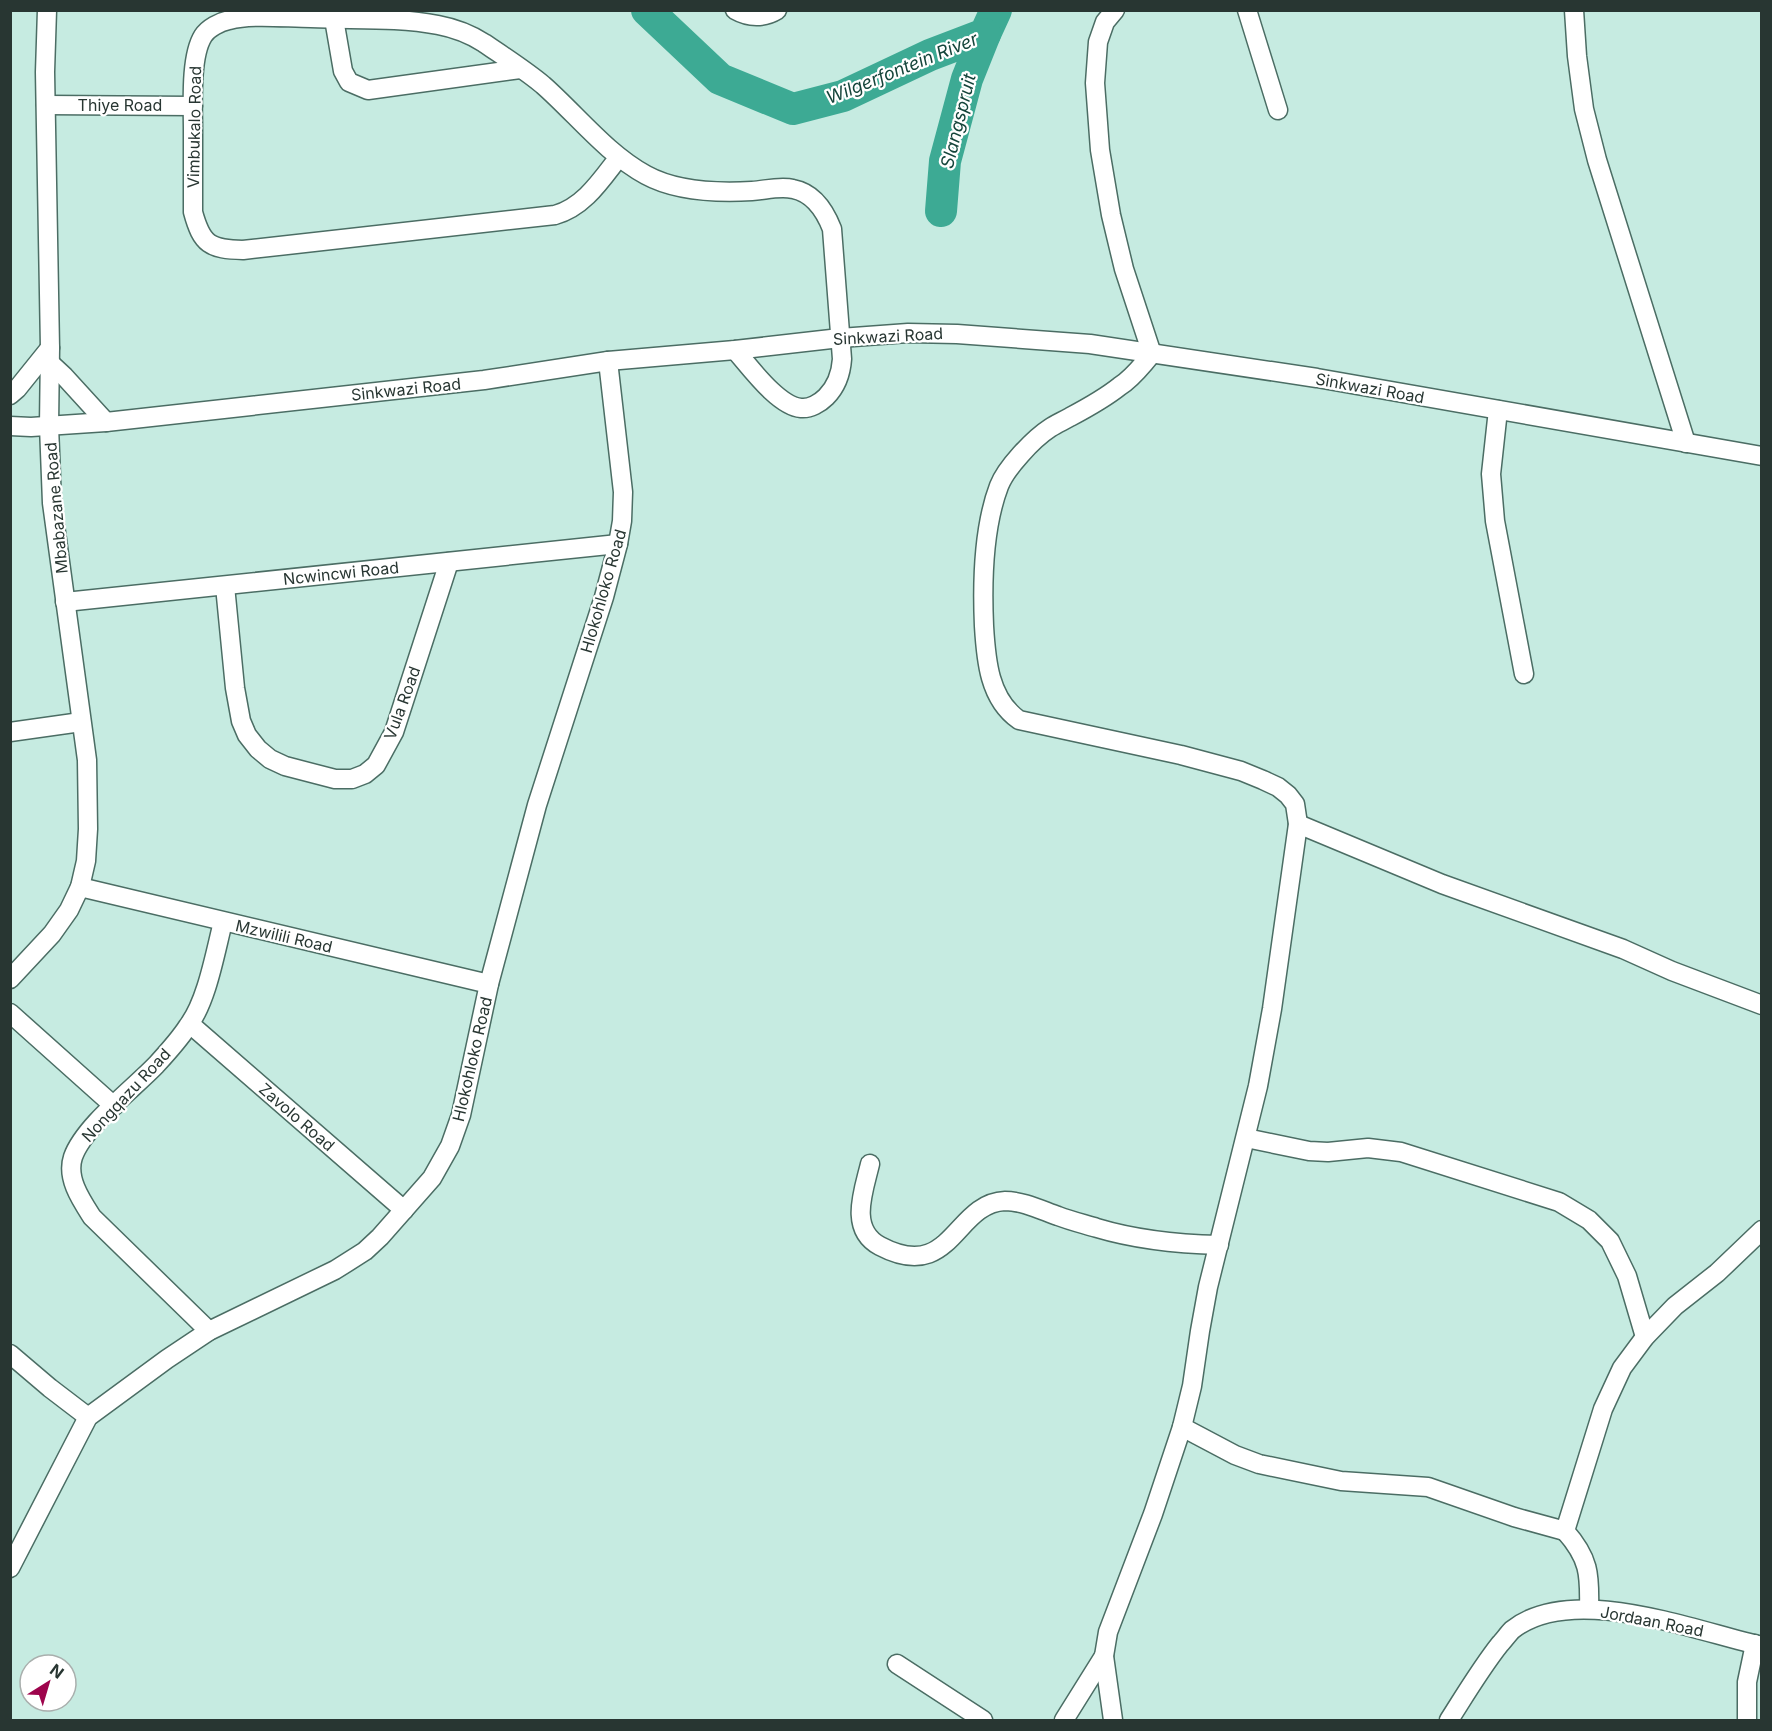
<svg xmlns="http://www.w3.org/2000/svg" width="1772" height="1731" font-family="Inter,sans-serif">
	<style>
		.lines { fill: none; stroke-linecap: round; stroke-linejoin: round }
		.river { stroke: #3daa94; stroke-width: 32 }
		.minor-casing { stroke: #4b6d64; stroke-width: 21 }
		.minor { stroke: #fff; stroke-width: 18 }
		.labels { text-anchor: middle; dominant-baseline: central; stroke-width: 4.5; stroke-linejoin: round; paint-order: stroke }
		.street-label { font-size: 16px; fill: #283632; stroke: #fff }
		.water-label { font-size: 18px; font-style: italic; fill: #15453b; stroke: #fff }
	</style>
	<rect width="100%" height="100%" fill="#c6ebe1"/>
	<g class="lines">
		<g class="river">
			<polyline points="647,10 720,79 793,109 843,96 930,55 985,34 996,10"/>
			<polyline points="941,211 945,161 967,79 985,34"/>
		</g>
		<g class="minor-casing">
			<g id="minor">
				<path d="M735,10C749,18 764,18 777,10"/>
				<polyline points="1247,10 1278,110"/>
				<polyline points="1574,10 1577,56 1584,109 1597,160 1686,443"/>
				<polyline points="334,19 343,71 349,82 368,90 520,69"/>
				<polyline points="46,105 193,106"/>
				<path d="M619,157C601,180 584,207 555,215L243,250C210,249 202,245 193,212C193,185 193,157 193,130C193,105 190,57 203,36C208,28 220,22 229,20C252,14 286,18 311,18C352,20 397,17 438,25C454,28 470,34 484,43C503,56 525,70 543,85C576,114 607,154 646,175C677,192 718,193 752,191C766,190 780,186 793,189C814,193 825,211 832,229L842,359C841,374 837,386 826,397C820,403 810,409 801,408C778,406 750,367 735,350"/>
				<polyline points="50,363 64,376 106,422"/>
				<polyline points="10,395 17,389 50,348"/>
				<polyline points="1498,410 1491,474 1495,521 1524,674"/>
				<polyline points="10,426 31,427 106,422 484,380 608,361 735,350 840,338 908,333 957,334 1090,344 1317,378 1762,456"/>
				<polyline points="225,586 235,688 241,721 247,735 258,749 270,759 285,766 335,779 352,779 365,774 376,765 394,732 449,562"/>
				<polyline points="65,602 618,544"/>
				<polyline points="10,732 81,722"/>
				<polyline points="1298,824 1442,884 1623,949 1672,971 1762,1005"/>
				<polyline points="80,887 489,984"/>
				<polyline points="10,979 52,934 69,910 80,887 86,861 88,829 87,760 52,503 49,426 50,348 45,72 47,10"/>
				<polyline points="10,1013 114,1106"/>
				<polyline points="190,1024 404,1210"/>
				<polyline points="1246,1138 1309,1151 1328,1152 1368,1148 1401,1152 1559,1202 1589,1220 1610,1241 1627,1276 1645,1337"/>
				<path d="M870,1164C864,1190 848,1229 880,1246C952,1284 954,1203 1005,1201C1023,1201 1041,1210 1058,1216C1071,1221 1084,1224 1097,1228C1137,1240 1177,1244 1219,1245"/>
				<path d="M209,1331L92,1217C81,1200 66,1178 73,1157C84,1126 133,1089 156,1065C167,1053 179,1040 188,1026C207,1001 215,953 223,922"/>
				<polyline points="10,1354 50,1388 88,1417"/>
				<polyline points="1182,1427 1235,1455 1259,1464 1341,1481 1428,1487 1514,1517 1565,1531"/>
				<polyline points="10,1568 88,1417 167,1359 209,1331 335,1270 365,1251 380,1237 432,1178 450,1146 461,1115 489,984 537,805 604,597 618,544 622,521 623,492 608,361"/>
				<path d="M1589,1609C1590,1574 1589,1558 1565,1531L1603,1409L1622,1368L1645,1337L1675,1306L1717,1273L1762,1230"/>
				<polyline points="897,1664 983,1720"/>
				<polyline points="1064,1720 1104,1656"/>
				<path d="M1113,1720L1104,1656L1108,1632L1153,1514L1182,1427L1192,1386L1200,1331L1208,1287L1258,1086L1272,1009L1298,824L1295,804L1288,795L1278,787L1263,780L1241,771L1181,755L1019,720C989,699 986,660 984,626C982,581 983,528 999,486C1006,468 1033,439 1050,428C1056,424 1063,421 1070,417C1087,408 1105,398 1120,386C1133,378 1142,365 1152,354L1124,269L1111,215L1100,150L1095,83L1098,42L1105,22L1115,10"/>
				<path d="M1449,1720C1465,1695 1481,1668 1500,1644C1504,1640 1508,1634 1512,1630C1572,1582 1694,1631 1762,1646"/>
				<polyline points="1747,1720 1747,1682 1755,1644"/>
			</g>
		</g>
		<use href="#minor" class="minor"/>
	</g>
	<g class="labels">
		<g class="street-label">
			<text x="120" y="105">Thiye Road</text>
			<text transform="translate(194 127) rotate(-89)">Vimbukalo Road</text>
			<text transform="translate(888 336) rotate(-3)">Sinkwazi Road</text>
			<text transform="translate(1370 388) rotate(10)">Sinkwazi Road</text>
			<text transform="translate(406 389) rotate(-6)">Sinkwazi Road</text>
			<text transform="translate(56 508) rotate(-95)">Mbabazane Road</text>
			<text transform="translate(341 573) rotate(-6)">Ncwincwi Road</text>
			<text transform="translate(603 591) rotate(-74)">Hlokohloko Road</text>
			<text transform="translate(402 703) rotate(-70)">Vula Road</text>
			<text transform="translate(284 936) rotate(13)">Mzwilili Road</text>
			<text transform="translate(472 1059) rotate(-77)">Hlokohloko Road</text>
			<text transform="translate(126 1095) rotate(-47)">Nongqazu Road</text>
			<text transform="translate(297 1117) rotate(41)">Zavolo Road</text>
			<text transform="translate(1652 1621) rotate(11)">Jordaan Road</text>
		</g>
		<g class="water-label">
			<text transform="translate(902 68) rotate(-22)">Wilgerfontein River</text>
			<text transform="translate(958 121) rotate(-76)">Slangspruit</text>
		</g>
	</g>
	<rect width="1772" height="1731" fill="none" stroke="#283632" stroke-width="24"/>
	<g transform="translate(48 1683) rotate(37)"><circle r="28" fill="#ffffff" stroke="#a9afad" stroke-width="1.5"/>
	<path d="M0-4.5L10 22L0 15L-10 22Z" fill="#9e044c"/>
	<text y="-9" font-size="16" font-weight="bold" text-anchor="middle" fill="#283632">N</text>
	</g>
</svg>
